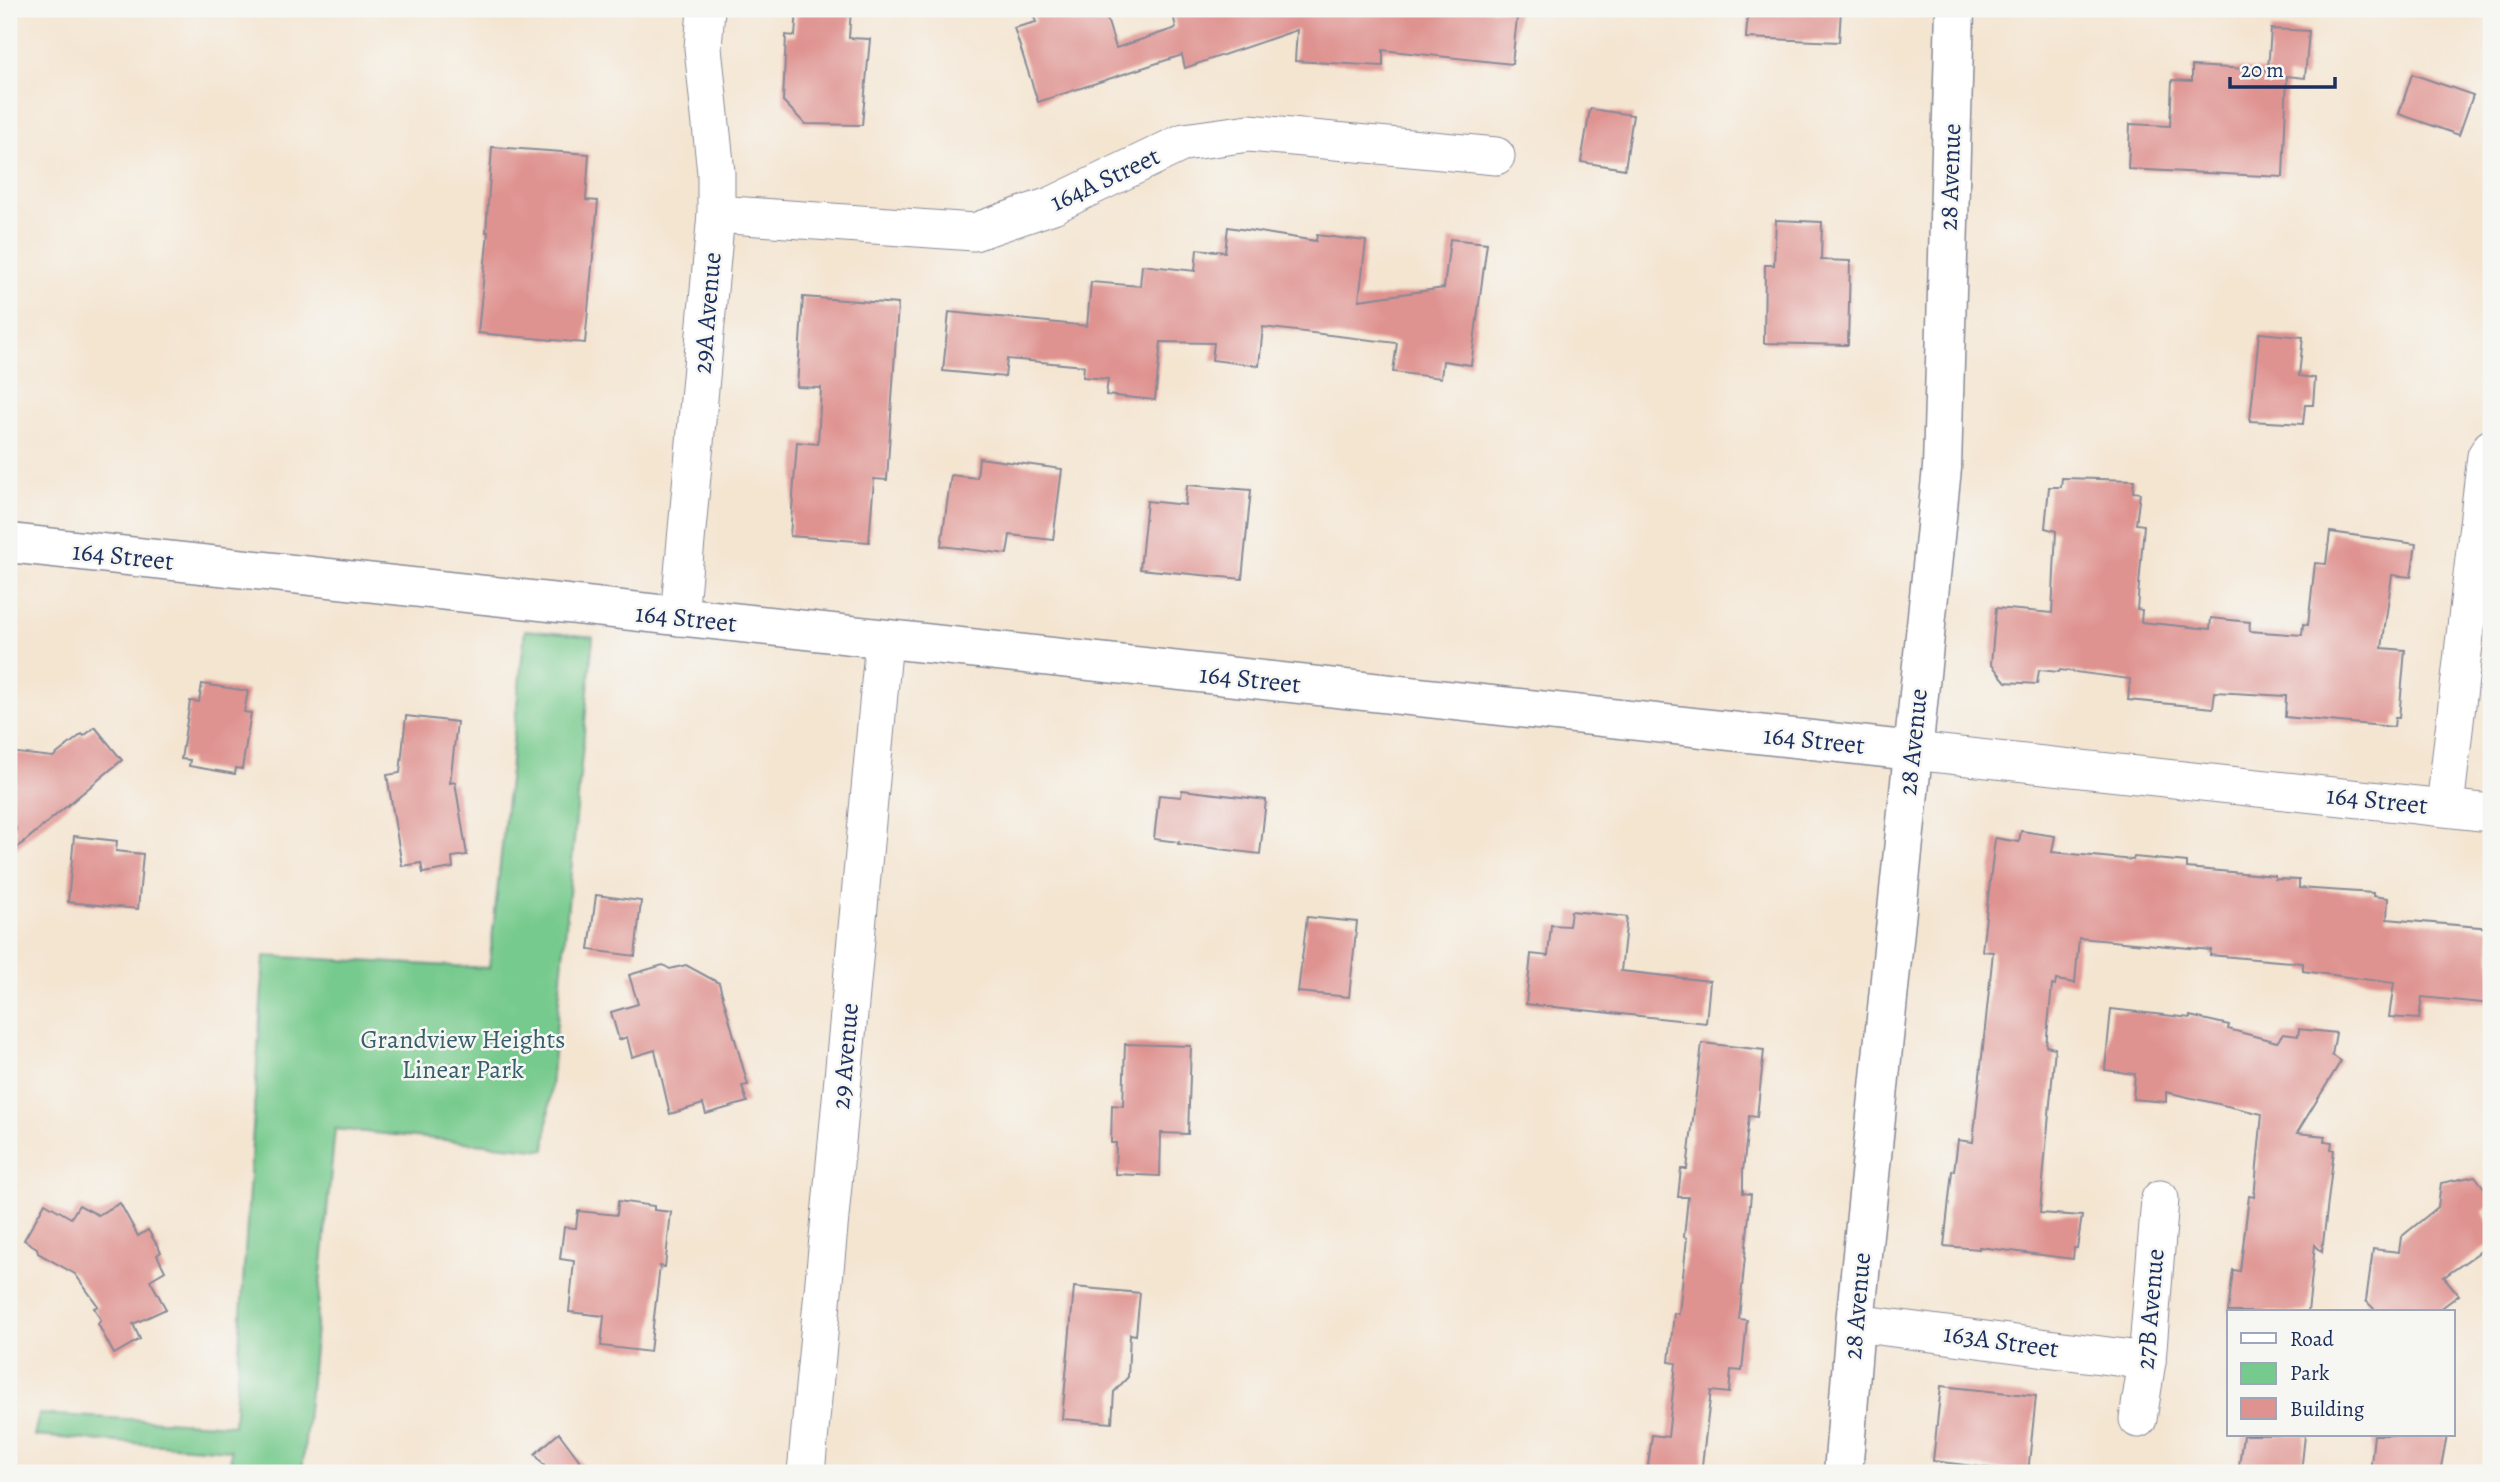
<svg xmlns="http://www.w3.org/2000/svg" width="2500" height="1482" font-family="Alegreya,serif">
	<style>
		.green { fill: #77ca8d; stroke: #497c76; stroke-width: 2 }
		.building { fill: #df9390 }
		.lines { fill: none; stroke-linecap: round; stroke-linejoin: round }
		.minor-casing { stroke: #888a98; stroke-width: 39 }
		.tertiary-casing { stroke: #888a98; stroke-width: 41 }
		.minor { stroke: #fff; stroke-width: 37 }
		.tertiary { stroke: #fff; stroke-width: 38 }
		.labels { text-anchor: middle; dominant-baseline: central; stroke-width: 5; stroke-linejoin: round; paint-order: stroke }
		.street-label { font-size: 26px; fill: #1b2f5e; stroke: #f6f6f2 }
		.park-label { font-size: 26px; fill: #375e6c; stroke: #f6f6f2 }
	</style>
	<rect width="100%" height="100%" fill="#f6f6f2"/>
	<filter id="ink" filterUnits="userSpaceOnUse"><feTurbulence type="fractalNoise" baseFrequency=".0143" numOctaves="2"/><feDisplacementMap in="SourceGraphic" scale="14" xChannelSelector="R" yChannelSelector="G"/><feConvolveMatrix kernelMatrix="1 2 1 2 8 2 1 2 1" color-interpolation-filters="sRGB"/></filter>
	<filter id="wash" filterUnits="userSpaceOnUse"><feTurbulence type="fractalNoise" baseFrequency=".00686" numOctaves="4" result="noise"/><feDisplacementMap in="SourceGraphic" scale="28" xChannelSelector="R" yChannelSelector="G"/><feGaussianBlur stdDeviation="1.57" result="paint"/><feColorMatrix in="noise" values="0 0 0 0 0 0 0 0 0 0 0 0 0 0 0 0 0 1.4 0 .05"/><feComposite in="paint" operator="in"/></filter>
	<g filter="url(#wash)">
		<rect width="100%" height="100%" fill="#f4e5d1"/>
		<polygon class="green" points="525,630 593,637 545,1150 335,1129 302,1473 230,1473 231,1450 34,1436 39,1414 234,1425 264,956 489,968"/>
		<g id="blocks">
			<g class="building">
				<polygon points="797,9 851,9 849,38 870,39 862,125 805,124 783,101 786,35 795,36"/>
				<polygon points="1031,9 1104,9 1116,48 1176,28 1172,9 1518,9 1512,64 1383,50 1383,66 1295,61 1297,30 1185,68 1182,55 1038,102 1014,28 1036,22"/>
				<polygon points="1748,9 1841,9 1839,42 1746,38"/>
				<polygon points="2271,29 2309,31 2305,78 2287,76 2283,177 2128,169 2130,124 2170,126 2172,80 2192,81 2192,66 2268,70"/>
				<polygon points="2412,74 2473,95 2459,135 2399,114"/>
				<polygon points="1590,109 1633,115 1625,169 1581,162"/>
				<polygon points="492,147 589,154 586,200 598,201 585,343 478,333 488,232 486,232"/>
				<polygon points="1776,220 1822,222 1821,260 1850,261 1848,345 1764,343 1765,265 1774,265"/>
				<polygon points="1228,227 1316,241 1317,235 1366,241 1359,300 1444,288 1450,239 1487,243 1471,365 1443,361 1441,378 1393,372 1397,343 1263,327 1259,366 1212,360 1214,343 1161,342 1155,400 1106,395 1108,379 1083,377 1084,366 1007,359 1005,377 943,371 949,312 1087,326 1091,282 1140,286 1142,265 1195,271 1197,249 1225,252"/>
				<polygon points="803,297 898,304 887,480 874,479 869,542 790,536 797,442 818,444 821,388 797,387"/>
				<polygon points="2259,333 2303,337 2299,376 2315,378 2313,405 2305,405 2303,424 2250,421"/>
				<polygon points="979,458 1062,469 1053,540 1010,535 1007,554 941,546 951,475 977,478"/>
				<polygon points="2062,478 2134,480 2133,492 2140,493 2136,524 2144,525 2137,609 2142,610 2141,622 2210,629 2211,618 2250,622 2249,631 2302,635 2303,624 2308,625 2315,563 2326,564 2330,532 2416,544 2411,577 2392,575 2382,648 2405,650 2399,718 2395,718 2394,727 2285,717 2286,696 2215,692 2213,708 2128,700 2130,679 2060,670 2059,672 2039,670 2037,684 2006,682 1991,664 1996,608 2052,613 2056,531 2045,528 2049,487 2061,487"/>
				<polygon points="1187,485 1251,490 1242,579 1140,569 1147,501 1185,505"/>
				<polygon points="202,684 248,691 244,712 251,713 242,769 236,768 235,774 189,766 190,760 181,759 190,701 199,702"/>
				<polygon points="406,716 457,722 450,783 455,782 467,855 452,857 453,868 423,873 421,863 402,866 387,775 400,773"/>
				<polygon points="95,727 122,760 13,851 16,828 9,828 9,752 53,757 82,734 84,736"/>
				<polygon points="1182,790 1266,800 1260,854 1178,844 1179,842 1154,839 1159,795 1181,797"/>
				<polygon points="2021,831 2055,836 2052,852 2133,860 2134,857 2187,862 2187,868 2275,876 2275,879 2299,880 2299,888 2373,893 2373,896 2388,898 2387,919 2491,928 2491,1004 2422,997 2419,1019 2389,1017 2394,983 2303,971 2303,963 2210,955 2211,950 2079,938 2075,983 2056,980 2055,986 2052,985 2046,1046 2055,1048 2040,1213 2082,1216 2077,1248 2074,1248 2073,1259 1979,1247 1979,1249 1944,1246 1952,1171 1954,1171 1958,1140 1973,1142 1993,952 1982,951 1995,838 2019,842"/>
				<polygon points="74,836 117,841 116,851 143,854 138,909 68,902"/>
				<polygon points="596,895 641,901 635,956 589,950"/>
				<polygon points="1571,911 1627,917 1621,971 1710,981 1706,1023 1526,1004 1531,954 1548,956 1551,925 1569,926"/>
				<polygon points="1307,917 1357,922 1349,997 1298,992"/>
				<polygon points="663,965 670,969 686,965 719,983 748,1085 742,1086 747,1102 706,1114 703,1104 670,1114 655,1050 632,1057 627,1037 619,1040 611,1012 638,1004 629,975"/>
				<polygon points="2111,1009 2190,1018 2190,1016 2229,1025 2228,1029 2277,1042 2283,1034 2298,1036 2299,1029 2336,1033 2332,1055 2341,1061 2297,1133 2325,1136 2324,1141 2332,1142 2331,1149 2334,1150 2322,1252 2315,1245 2308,1312 2228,1312 2233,1270 2240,1271 2249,1196 2254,1197 2262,1114 2166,1092 2166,1102 2133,1099 2135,1074 2105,1070"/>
				<polygon points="1702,1043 1764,1050 1757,1117 1749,1116 1743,1171 1743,1193 1751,1194 1739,1319 1747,1320 1742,1371 1731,1370 1729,1393 1711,1391 1701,1473 1647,1473 1652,1435 1668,1437 1676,1363 1669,1362 1674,1313 1679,1314 1687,1238 1684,1237 1688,1197 1678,1197 1681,1169 1687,1169"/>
				<polygon points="1125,1044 1191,1046 1188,1134 1161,1133 1160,1176 1115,1174 1116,1143 1111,1143 1112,1105 1123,1106"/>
				<polygon points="2475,1176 2491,1197 2491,1204 2483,1211 2491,1228 2491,1244 2444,1277 2459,1295 2436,1312 2377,1312 2366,1301 2373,1249 2399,1252 2401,1237 2438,1207 2441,1183"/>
				<polygon points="618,1201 654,1206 654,1210 671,1212 665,1267 660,1266 650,1352 601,1346 604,1316 569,1312 574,1261 560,1259 564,1227 576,1228 578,1211 617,1215"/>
				<polygon points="45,1203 71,1218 79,1205 98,1215 120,1203 138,1236 148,1230 161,1252 157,1255 165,1271 150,1280 166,1309 133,1324 140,1339 114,1354 98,1324 101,1320 94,1308 98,1306 75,1274 38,1253 37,1248 24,1240"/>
				<polygon points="1074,1287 1140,1293 1136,1335 1130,1334 1128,1377 1114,1392 1112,1423 1062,1419"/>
				<polygon points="1941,1386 2036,1396 2028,1473 1933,1461"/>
				<polygon points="559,1433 589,1473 550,1473 535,1454"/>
				<polygon points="2243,1435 2305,1435 2301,1473 2238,1473"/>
				<polygon points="2374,1435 2447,1435 2440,1473 2370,1473"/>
			</g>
		</g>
	</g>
	<g filter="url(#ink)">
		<use href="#blocks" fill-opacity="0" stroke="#888a98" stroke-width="2"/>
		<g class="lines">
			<g class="minor-casing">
				<g id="minor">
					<polyline points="716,214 974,232 1053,205 1184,142 1249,133 1496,156"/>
					<polyline points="679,617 716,214 716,173 703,48 706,9"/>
					<polyline points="1913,751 2491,813"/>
					<polyline points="2445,807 2486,456 2491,448"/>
					<polyline points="1855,1323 2147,1361"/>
					<polyline points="2138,1419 2147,1361 2160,1199"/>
					<polyline points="806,1473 884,640"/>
				</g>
			</g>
			<g class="tertiary-casing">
				<g id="tertiary">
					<polyline points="9,543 1913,751"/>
					<polyline points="1843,1473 1855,1323 1942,468 1955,9"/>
				</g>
			</g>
			<use href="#minor" class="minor"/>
			<use href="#tertiary" class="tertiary"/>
		</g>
	</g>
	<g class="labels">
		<g class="street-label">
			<text transform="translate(1950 177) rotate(-88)">28 Avenue</text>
			<text transform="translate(1105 179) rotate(-25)">164A Street</text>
			<text transform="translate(707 313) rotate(-85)">29A Avenue</text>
			<text transform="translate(123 556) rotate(6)">164 Street</text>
			<text transform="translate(686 618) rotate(6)">164 Street</text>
			<text transform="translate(1250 679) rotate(6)">164 Street</text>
			<text transform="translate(1814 740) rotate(6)">164 Street</text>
			<text transform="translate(1913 742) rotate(-84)">28 Avenue</text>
			<text transform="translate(2377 800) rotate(6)">164 Street</text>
			<text transform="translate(845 1056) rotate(-85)">29 Avenue</text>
			<text transform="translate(1857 1306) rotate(-85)">28 Avenue</text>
			<text transform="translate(2150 1309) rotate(-85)">27B Avenue</text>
			<text transform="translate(2001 1341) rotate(8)">163A Street</text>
		</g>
		<g class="park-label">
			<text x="463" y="1039">Grandview Heights<tspan x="463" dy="30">Linear Park</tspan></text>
		</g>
	</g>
	<rect width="2500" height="1482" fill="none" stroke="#f6f6f2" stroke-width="35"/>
	<rect x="2227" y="1310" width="228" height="126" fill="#f6f6f2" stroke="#9ea6b7" stroke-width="2"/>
	<rect x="2241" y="1333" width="35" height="10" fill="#ffffff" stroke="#9ea6b7" stroke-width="2"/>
	<text x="2290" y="1346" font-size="21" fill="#1b2f5e">Road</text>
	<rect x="2241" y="1363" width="35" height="21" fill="#77ca8d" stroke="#9ea6b7" stroke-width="2"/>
	<text x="2290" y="1380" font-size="21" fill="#1b2f5e">Park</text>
	<rect x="2241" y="1398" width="35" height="21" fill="#df9390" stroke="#9ea6b7" stroke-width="2"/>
	<text x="2290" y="1416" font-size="21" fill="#1b2f5e">Building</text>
	<path d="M2230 77v10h105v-10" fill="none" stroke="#1b2f5e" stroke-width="3.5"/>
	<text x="2241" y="77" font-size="21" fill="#1b2f5e" stroke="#f6f6f2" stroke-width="5" paint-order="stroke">20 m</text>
</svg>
